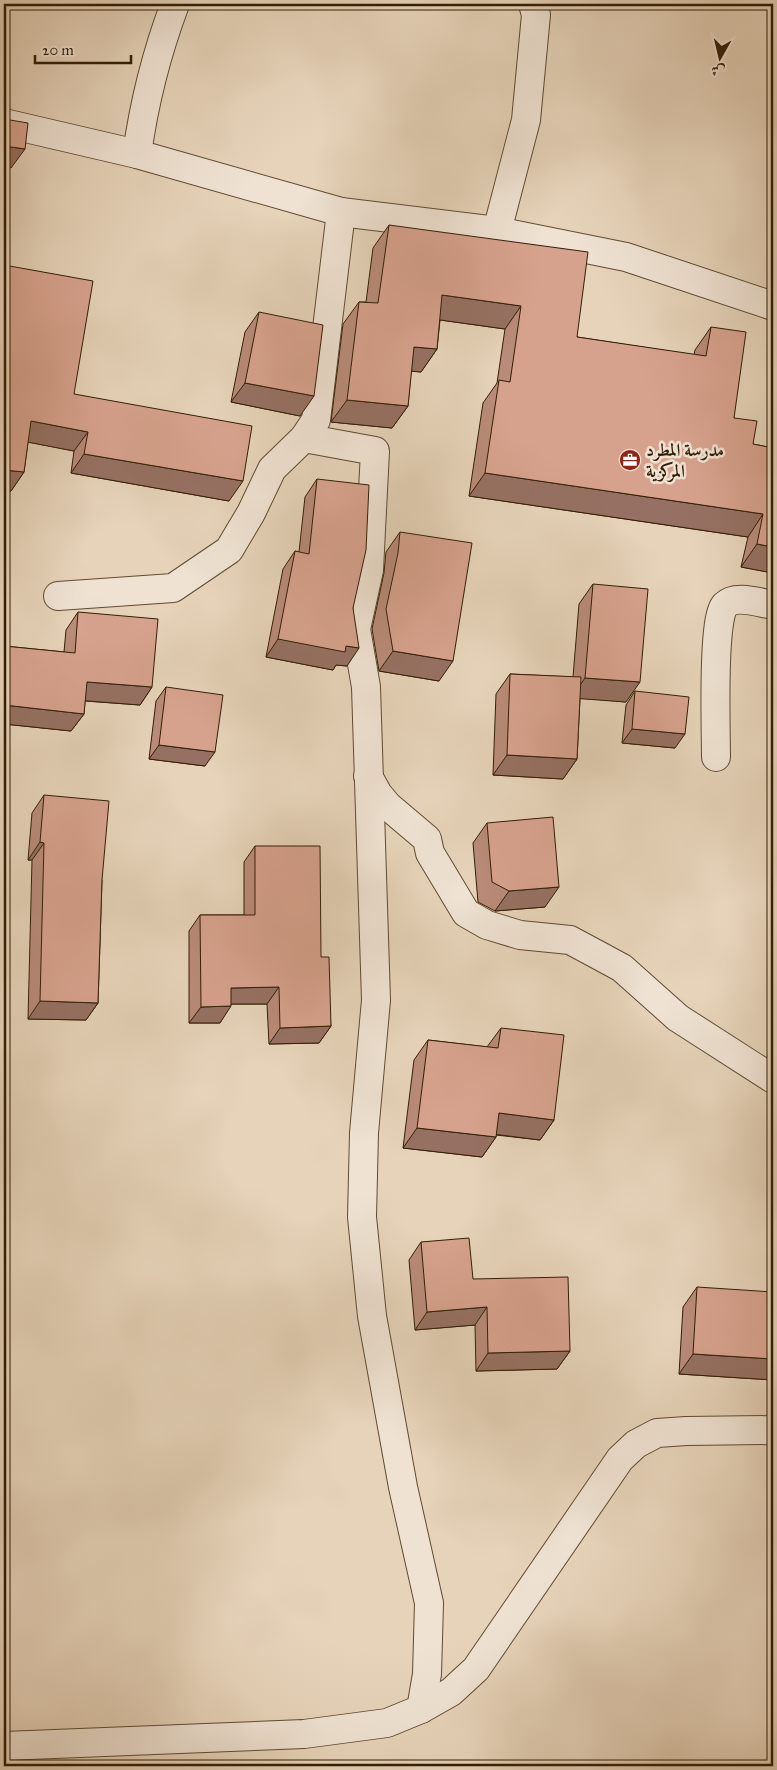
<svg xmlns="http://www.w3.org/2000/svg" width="777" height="1770" font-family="'IM FELL Great Primer',Amiri,serif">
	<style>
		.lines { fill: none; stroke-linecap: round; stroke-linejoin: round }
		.minor-casing { stroke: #5f4b32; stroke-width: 30 }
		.minor { stroke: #efe2d2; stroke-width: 28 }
		.wall { fill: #b98b79; stroke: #321e05 }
		.shaded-wall { fill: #967163; stroke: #321e05 }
		.building { fill: #d7a28d; stroke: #321e05 }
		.labels { text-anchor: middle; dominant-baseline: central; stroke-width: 5; stroke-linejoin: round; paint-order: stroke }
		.poi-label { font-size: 18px; font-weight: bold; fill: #321e05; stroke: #efe2d2; text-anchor: start }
	</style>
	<rect width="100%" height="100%" fill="#e6d3b9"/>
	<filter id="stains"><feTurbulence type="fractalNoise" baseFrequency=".004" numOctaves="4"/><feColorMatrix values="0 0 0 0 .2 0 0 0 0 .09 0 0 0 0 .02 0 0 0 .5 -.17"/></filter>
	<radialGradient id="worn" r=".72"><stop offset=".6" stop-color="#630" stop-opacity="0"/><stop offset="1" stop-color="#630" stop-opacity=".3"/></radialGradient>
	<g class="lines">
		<g class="minor-casing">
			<g id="minor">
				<polyline points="4,123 137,154 341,212 497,231 626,257 773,306"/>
				<path d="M137,154C144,103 157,52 175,4"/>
				<polyline points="497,231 526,120 536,15 533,4"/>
				<polyline points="304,438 375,451 369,570 356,629 366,687 376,1000 364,1133 362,1217 372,1316 403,1487 429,1603 427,1674 421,1709"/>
				<polyline points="58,596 173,588 229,550 251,513 272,469 304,438 316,420 341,212"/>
				<path d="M716,757C716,733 712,617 725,605C736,594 760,603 773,605"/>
				<polyline points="368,776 378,794 388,806 427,839 430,853 466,913 487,925 520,935 570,940 598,955 622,968 678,1018 773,1079"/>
				<polyline points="4,1746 304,1734 387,1723 421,1709 451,1692 476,1669 620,1459 636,1444 657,1433 686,1431 773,1430"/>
			</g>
		</g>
		<use href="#minor" class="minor"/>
	</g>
	<g class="wall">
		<polygon points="389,225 577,337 694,355 695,350 711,327 734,418 753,444 773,448 773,573 741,567 748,537 469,496 483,403 497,383 505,329 440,320 437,349 421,372 411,371 408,406 392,428 331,422 343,324 359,302 366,302 373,248"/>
		<polygon points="4,265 74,394 229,501 71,473 74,451 28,442 24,472 11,491 4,491"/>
		<polygon points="259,312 300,416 231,402 245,332"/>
		<polygon points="317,479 353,608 347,666 336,665 333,670 266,657 283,569 295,551 299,552 305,497"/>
		<polygon points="400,532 439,681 379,671 372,629 384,573 386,552"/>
		<polygon points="593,584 626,702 580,698 577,759 563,779 493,775 496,694 510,674 573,677 579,604"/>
		<polygon points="78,612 152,687 140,705 85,701 84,714 71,731 4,724 4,646 64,652 66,630"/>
		<polygon points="166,687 205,766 149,759 156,701"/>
		<polygon points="635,691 675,748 622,743 626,705"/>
		<polygon points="44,795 102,880 98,1003 86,1020 28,1019 32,860 28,860 32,813"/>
		<polygon points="487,823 545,907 495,911 478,902 473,843"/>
		<polygon points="255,846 321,957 331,1026 319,1043 269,1044 267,1004 231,1004 220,1023 189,1023 189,931 200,915 244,915 244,862"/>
		<polygon points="501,1028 554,1120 540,1140 496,1135 496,1137 482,1157 403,1148 414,1060 428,1040 487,1047"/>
		<polygon points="421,1242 473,1279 570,1351 557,1369 476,1371 475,1325 415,1330 409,1260"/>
		<polygon points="697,1287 773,1380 679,1374 683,1307"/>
	</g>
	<g class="shaded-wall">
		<polygon points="4,146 25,149 11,168 4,166"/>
		<polygon points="442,295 521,306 505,329 426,318"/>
		<polygon points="414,347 437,349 421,372 398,370"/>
		<polygon points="245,383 314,396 300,416 231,402"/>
		<polygon points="347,400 408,406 392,428 331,422"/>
		<polygon points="31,421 88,432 74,451 17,440"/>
		<polygon points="84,454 243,481 229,501 71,473"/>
		<polygon points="4,470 24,472 11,491 4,491"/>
		<polygon points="485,473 763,514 748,537 469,496"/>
		<polygon points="757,544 773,547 773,573 741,567"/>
		<polygon points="278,639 346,646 359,648 347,666 336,665 333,670 266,657"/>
		<polygon points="393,651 453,661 439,681 379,671"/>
		<polygon points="585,678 640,682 626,702 571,698"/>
		<polygon points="87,682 152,687 140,705 75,700"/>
		<polygon points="4,705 84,714 71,731 4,724"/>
		<polygon points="632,729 685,734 675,748 622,743"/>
		<polygon points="159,745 215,752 205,766 149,759"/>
		<polygon points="507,755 577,759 563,779 493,775"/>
		<polygon points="40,842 44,843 32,860 28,860"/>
		<polygon points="559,887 545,907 495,911 509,891"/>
		<polygon points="279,987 267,1004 220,1004 231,988"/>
		<polygon points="40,1001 98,1003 86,1020 28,1019"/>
		<polygon points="231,1006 220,1023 189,1023 201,1007"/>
		<polygon points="331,1026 319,1043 269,1044 280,1028"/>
		<polygon points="499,1113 554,1120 540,1140 485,1133"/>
		<polygon points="417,1128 496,1137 482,1157 403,1148"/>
		<polygon points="487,1307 475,1325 415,1330 427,1312"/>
		<polygon points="570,1351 557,1369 476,1371 488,1353"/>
		<polygon points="693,1354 773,1359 773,1380 679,1374"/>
	</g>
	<g class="building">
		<polygon points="4,119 28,123 25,149 4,146"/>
		<polygon points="389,225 588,252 577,337 706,356 711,327 746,332 734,418 757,421 753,444 773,448 773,547 757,544 763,514 485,473 499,380 510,382 521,306 442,295 437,349 414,347 408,406 347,400 359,302 378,303"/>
		<polygon points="4,265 93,281 74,394 252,426 243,481 84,454 88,432 31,421 24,472 4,470"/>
		<polygon points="259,312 323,325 314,396 245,383"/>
		<polygon points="317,479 369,485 366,550 353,608 359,648 346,646 345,652 278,639 295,551 309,554"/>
		<polygon points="400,532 472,543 453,661 393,651 386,609 398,553"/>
		<polygon points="593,584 648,589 640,682 585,678"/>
		<polygon points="78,612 158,619 152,687 87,682 84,714 4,705 4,646 75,653"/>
		<polygon points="510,674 581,677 577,759 507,755"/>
		<polygon points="166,687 223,695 215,752 159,745"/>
		<polygon points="635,691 689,697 685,734 632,729"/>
		<polygon points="44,795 109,801 102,880 98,1003 40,1001 44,843 40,842"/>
		<polygon points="553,817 559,887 509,891 492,882 487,823"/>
		<polygon points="255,846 320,846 321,957 329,957 331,1026 280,1028 279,987 231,988 231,1006 201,1007 200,915 255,915"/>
		<polygon points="501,1028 564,1035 554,1120 499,1113 496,1137 417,1128 428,1040 498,1048"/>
		<polygon points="469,1238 473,1279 568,1277 570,1351 488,1353 487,1307 427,1312 421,1242"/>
		<polygon points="697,1287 773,1292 773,1359 693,1354"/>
	</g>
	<defs>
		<g id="office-disc" transform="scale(1.125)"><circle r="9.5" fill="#8f2418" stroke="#efe2d2"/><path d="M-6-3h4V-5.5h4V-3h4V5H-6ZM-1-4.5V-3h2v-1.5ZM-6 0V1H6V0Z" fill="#fff"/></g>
	</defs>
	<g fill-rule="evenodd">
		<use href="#office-disc" x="630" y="460"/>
	</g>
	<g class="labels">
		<g class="poi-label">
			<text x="646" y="450">مدرسة المطرد<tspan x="646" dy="21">المركزية</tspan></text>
		</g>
	</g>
	<rect width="777" height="1770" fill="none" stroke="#e6d3b9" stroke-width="20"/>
	<rect x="5" y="5" width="767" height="1760" fill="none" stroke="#321e05" stroke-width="2.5"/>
	<rect x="10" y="10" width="757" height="1750" fill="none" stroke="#321e05"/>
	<g transform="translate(720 58) rotate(188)" stroke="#efe2d2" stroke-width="4" paint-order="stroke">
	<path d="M0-4L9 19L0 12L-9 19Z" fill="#321e05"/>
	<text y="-8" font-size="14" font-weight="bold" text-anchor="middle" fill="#321e05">ش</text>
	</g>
	<path d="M35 55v8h96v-8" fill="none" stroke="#321e05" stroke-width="2.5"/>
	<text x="42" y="55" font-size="15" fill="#321e05" stroke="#efe2d2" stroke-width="4" paint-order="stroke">20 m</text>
	<rect width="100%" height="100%" filter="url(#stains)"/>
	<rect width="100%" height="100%" fill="url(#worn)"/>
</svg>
